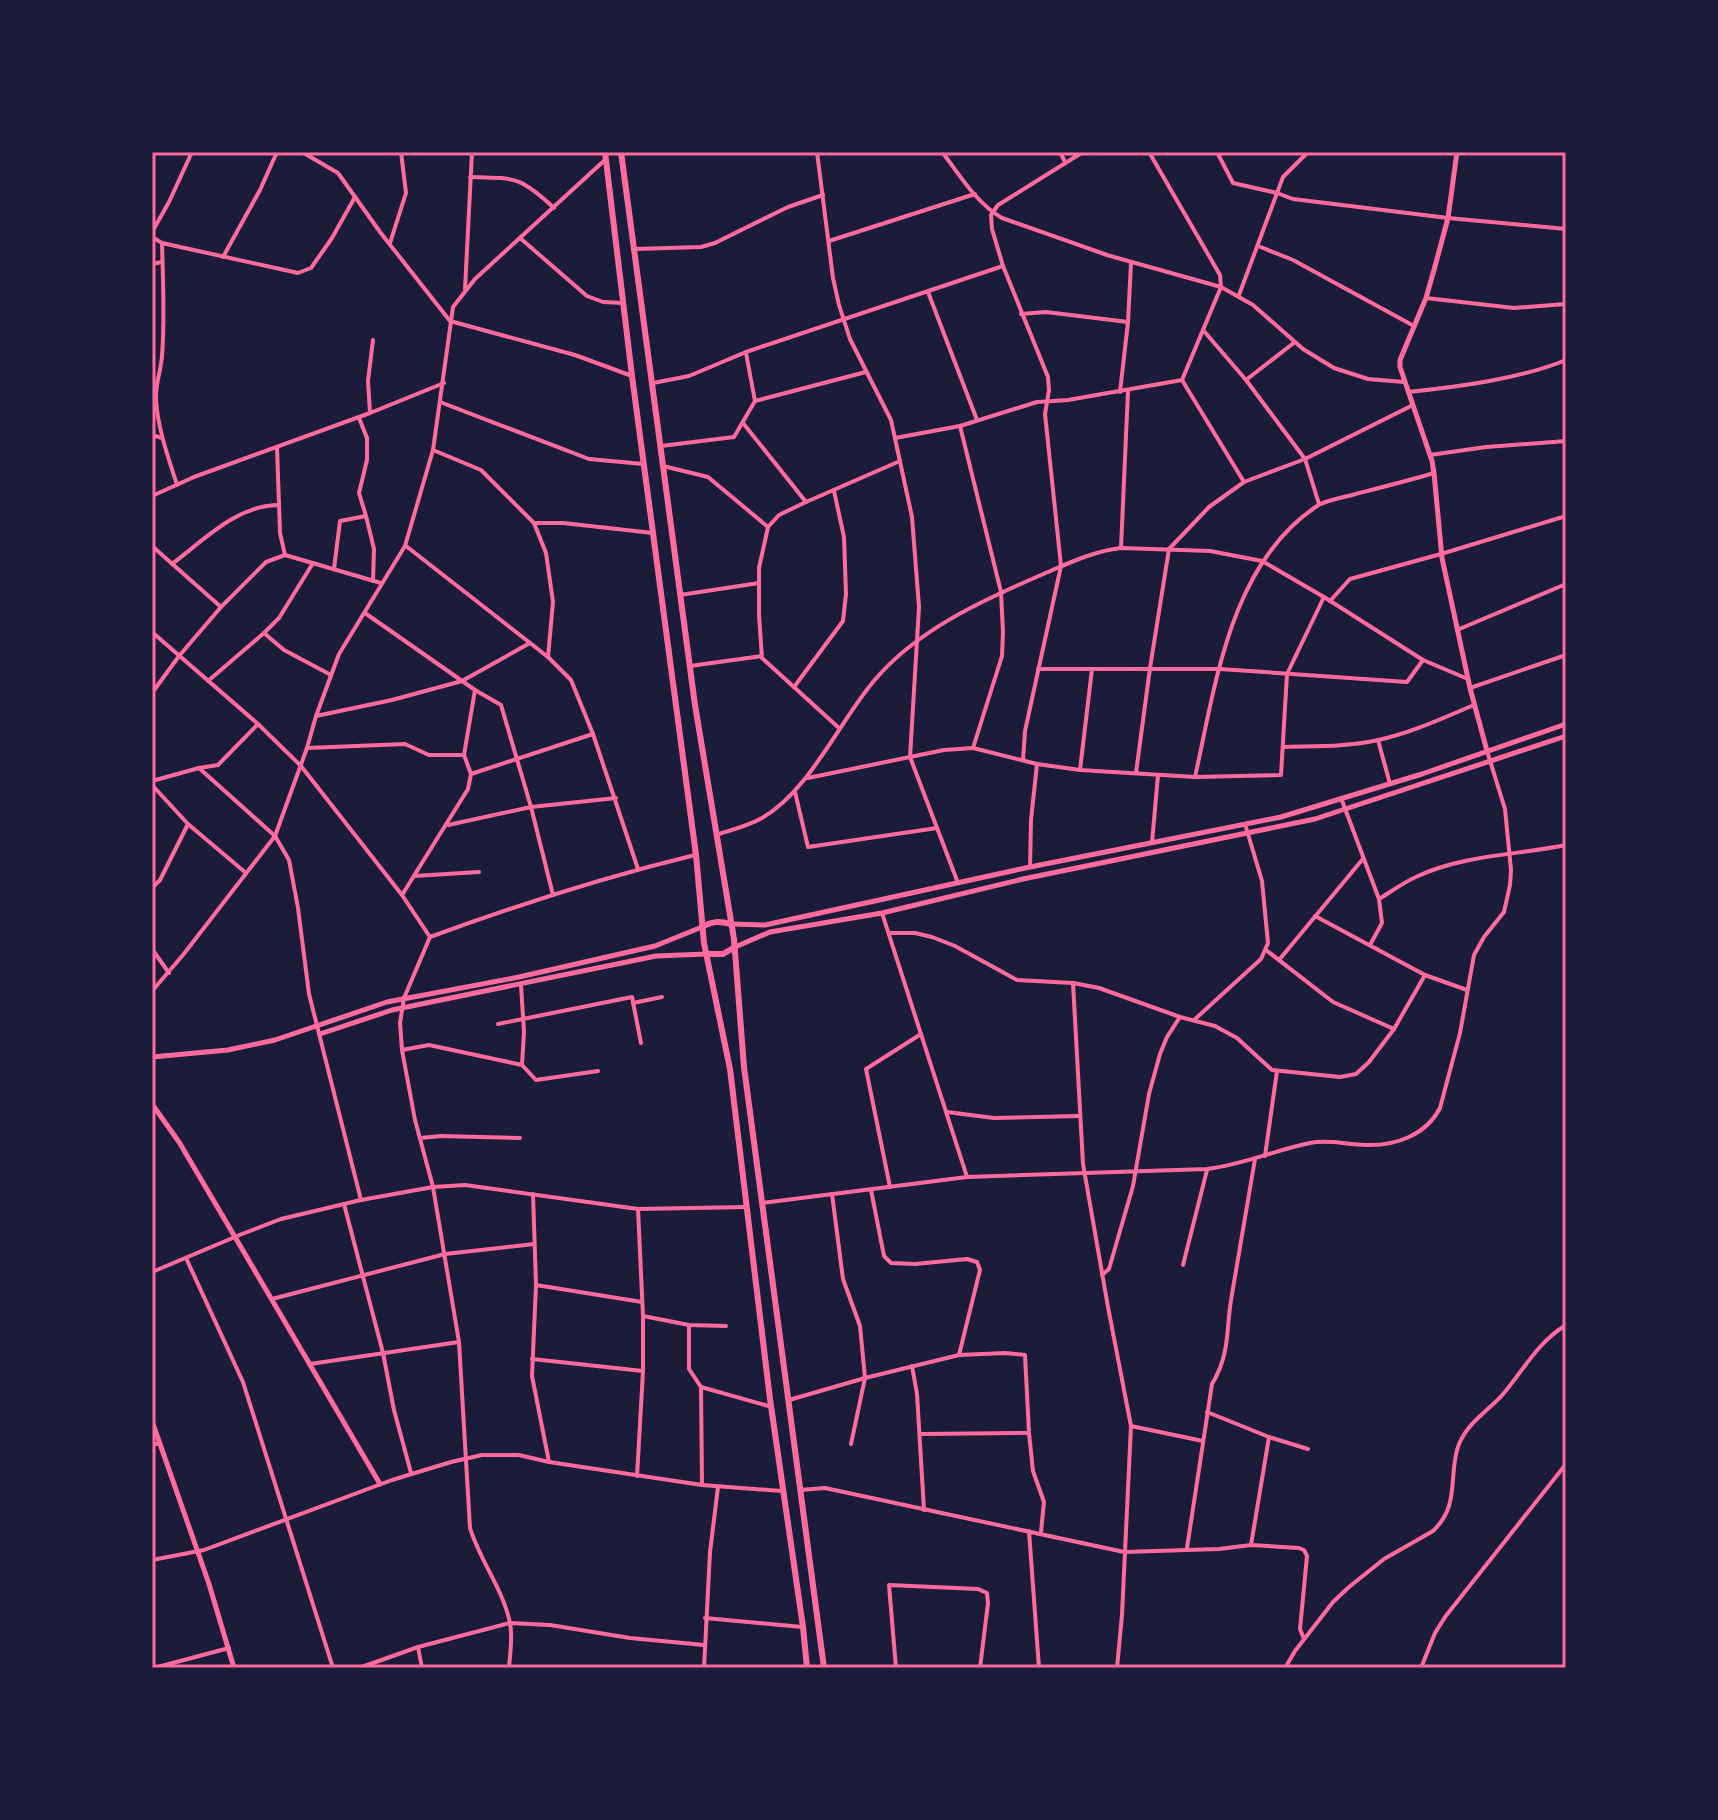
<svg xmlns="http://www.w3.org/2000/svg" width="1718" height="1820" font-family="'DejaVu Sans',sans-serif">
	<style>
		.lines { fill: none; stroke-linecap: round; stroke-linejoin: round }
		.minor { stroke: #ff6b9d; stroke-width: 4 }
		.tertiary { stroke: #ff6b9d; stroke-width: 5 }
		.secondary { stroke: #ff6b9d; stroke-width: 5 }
		.trunk { stroke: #ff6b9d; stroke-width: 6 }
		.neatline { fill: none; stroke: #ff6b9d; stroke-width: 3 }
	</style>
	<rect width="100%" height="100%" fill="#1b1b3a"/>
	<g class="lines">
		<g class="minor">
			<polyline points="302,152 338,173 380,232 450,321 575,355 632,376"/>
			<polyline points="817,152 833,278 839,305 850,339 891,420 912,517 919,607 910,757 958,883"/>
			<path d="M942,152C960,175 976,203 1002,218L1107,255L1221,287L1253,305L1303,349L1334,368L1368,379L1404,382"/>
			<polyline points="1060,152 1065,162"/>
			<polyline points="1217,152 1233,183 1277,193 1293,199 1448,218 1566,229"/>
			<path d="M470,177C515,178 520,176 554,208"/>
			<polyline points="152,232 169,202 192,152"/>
			<polyline points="152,237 162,243 298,273 311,268 332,238 355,197"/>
			<polyline points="520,238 587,296 603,302 623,303"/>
			<polyline points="829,241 975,194"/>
			<path d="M162,243C163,281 165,319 162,356C161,371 155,384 156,400C158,429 168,457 177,485"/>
			<polyline points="390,243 406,193 401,152"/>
			<polyline points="1258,246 1293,260 1414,326"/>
			<polyline points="634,249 701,247 715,243 788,207 823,195"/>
			<polyline points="223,257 260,190 277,152"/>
			<polyline points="152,264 162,262"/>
			<polyline points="465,289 472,152"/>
			<polyline points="928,292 977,420"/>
			<polyline points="1239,295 1283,177 1308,152"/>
			<polyline points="1426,298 1514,308 1566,304"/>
			<polyline points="1021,314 1046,312 1128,322"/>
			<polyline points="1203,330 1246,380 1305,459 1319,504"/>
			<polyline points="746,353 755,401"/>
			<polyline points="1182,380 1244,482"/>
			<polyline points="1246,380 1295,342"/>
			<polyline points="653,383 689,376 746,352 1003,266"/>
			<polyline points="1120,392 1128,322 1131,263"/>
			<path d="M1408,392C1457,387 1520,379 1566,360"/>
			<polyline points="440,402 589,459 643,464"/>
			<polyline points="370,413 368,381 373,340"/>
			<polyline points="743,423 806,502"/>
			<polyline points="960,426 1001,592 1003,632 1002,656 973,748"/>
			<polyline points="152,435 162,438"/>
			<polyline points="895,438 960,426 1037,402 1068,400 1182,380 1221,287 1220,275 1149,152"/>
			<polyline points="661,446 734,437 755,401 866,372"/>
			<polyline points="277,447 280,533 285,555"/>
			<polyline points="433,450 481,470 534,523 546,553 553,602 548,657"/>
			<polyline points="1430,455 1486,447 1566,441"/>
			<polyline points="663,466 708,477 768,527"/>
			<polyline points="152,496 194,477 370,413 444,383"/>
			<polyline points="366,516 374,549 373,581"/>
			<polyline points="534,523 563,523 653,533"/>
			<polyline points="152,546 221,607"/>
			<polyline points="406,546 548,657 571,680 593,734 638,869"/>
			<polyline points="1121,548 1128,391"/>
			<path d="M172,564C204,540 237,505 279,505"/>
			<polyline points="334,569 340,521 366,516 359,493 367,460 367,438 359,418"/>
			<polyline points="680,595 759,583"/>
			<polyline points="1330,601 1350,579 1441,554 1566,516"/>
			<polyline points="365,613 475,690 501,705 531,807 553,895"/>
			<polyline points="1457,630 1566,584"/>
			<path d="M152,632L258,724L301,766L402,895L430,937L404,998L400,1023L402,1050L415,1120L433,1187L459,1342L470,1528C480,1561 503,1589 510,1623C513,1638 510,1653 509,1668"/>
			<polyline points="264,633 284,650 331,675"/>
			<polyline points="690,666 762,656"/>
			<polyline points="1038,669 1220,669 1407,682 1423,660"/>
			<polyline points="208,681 264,633 279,618 313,563"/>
			<polyline points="794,687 843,621 846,594 844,537 834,491"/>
			<polyline points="1470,688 1566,655"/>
			<polyline points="152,693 179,656 221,607 266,562 285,555 381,583"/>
			<polyline points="316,716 392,700 462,681 530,643"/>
			<polyline points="839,728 762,658 759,615 759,568 768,527 779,515 806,502 900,461"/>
			<polyline points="1378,740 1390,784"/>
			<path d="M1283,747C1314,746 1347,747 1378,740C1411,733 1443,718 1474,705"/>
			<polyline points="307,748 405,744 429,755 464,755 471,774 468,789 402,895"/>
			<polyline points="464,755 475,690"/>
			<polyline points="1023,760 1025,731 1061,566 1045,414 1049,390 1048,377 1003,266 992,229 991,215 998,205 1083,152"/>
			<polyline points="199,768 275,836 289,860 298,908 309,994 361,1200"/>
			<polyline points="1080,770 1092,669"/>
			<polyline points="1136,773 1150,668 1169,549 1209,507 1244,482 1305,459 1413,405"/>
			<polyline points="471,774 593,734"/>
			<path d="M1195,777C1216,683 1230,564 1317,506C1326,500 1341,498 1352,495C1379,488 1407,481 1434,473"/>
			<polyline points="808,778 944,750 973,748 1037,764 1080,770 1195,777 1281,775 1287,674 1324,597"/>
			<polyline points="152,781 199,768 218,765 258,724"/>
			<polyline points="152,785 188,824 246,873"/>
			<polyline points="795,792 808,847 937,828"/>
			<polyline points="1341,798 1379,899 1382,923 1370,945"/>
			<polyline points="448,825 531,807 616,798"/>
			<path d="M716,835C731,830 748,826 762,818C809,791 838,724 873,682C915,631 981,601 1041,575C1067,564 1093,551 1121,548L1210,551L1262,561L1324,597L1423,660L1468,679"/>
			<polyline points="1152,843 1158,775"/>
			<polyline points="1030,867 1031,820 1037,764"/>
			<polyline points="414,876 479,872"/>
			<polyline points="152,888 160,880 188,824"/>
			<path d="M1379,899C1392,891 1404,882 1418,876C1463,855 1517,855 1566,845"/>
			<polyline points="882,913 967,1177"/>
			<polyline points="1315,916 1425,975 1467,990"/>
			<polyline points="889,933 915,933 932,937 955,946 1017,980 1073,983 1099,988 1180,1017 1215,1026 1237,1038 1272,1070 1340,1077 1356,1074 1369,1062 1394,1029 1425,975"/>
			<path d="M430,937C517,905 605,877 695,855"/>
			<polyline points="152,949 169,973"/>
			<polyline points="1266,950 1333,1002 1394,1029"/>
			<polyline points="1279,960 1362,860"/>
			<polyline points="1073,983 1083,1164 1108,1307 1131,1426 1122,1615 1117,1668"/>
			<polyline points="521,985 524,1032 522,1065"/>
			<polyline points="152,991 183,955 275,836 307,748 316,716 339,654 405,546 433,450 453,307 475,279 606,159"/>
			<polyline points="633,1003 662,997"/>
			<polyline points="1194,1020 1261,959 1268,943 1262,881 1245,824"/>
			<polyline points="498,1024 632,997 641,1043"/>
			<polyline points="402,1050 429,1045 522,1065 536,1080 598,1071"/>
			<polyline points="947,1112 994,1118 1079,1116"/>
			<polyline points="420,1138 441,1136 520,1138"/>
			<polyline points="1265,1156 1277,1071"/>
			<polyline points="890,1187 866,1069 921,1034"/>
			<polyline points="871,1190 884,1256 891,1263 915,1264 967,1259 977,1262 980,1270 959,1355"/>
			<polyline points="533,1194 536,1285 532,1376 549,1462"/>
			<polyline points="832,1194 843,1279 860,1326 865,1378 851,1444"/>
			<path d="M762,1203L967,1177L1207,1169C1243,1165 1275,1150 1310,1143C1329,1139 1347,1145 1366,1145C1396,1146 1426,1135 1440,1108L1460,1033L1474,955L1484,937L1504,912L1510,885L1511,870L1505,809L1487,751"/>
			<polyline points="344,1204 383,1353 394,1410 411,1473"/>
			<polyline points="186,1258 243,1382 333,1668"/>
			<polyline points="1183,1265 1207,1170"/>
			<polyline points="152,1272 242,1234 281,1219 361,1200 433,1187 465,1185 638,1209 746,1207"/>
			<polyline points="1102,1275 1109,1269 1133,1186 1149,1094 1160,1054 1167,1037 1180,1017"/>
			<polyline points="536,1285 642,1302"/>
			<polyline points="272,1299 445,1254 534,1244"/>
			<polyline points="643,1316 689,1325 726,1326"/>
			<polyline points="689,1325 689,1369 701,1387 772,1407"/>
			<polyline points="532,1359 643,1371"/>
			<polyline points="310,1364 459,1342"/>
			<polyline points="912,1366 917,1394 924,1510"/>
			<polyline points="701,1387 702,1484"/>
			<polyline points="789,1400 865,1378 959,1355 1005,1353 1025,1355 1029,1433 1033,1471 1044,1502 1041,1532"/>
			<polyline points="1207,1412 1269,1437 1308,1449"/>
			<polyline points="1131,1426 1203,1441"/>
			<polyline points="920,1434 1029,1433"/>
			<polyline points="152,1445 160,1443"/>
			<polyline points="637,1476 643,1371 643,1316 638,1209"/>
			<polyline points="800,1490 825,1488 1124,1552 1219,1549 1251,1545 1299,1548 1304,1550 1307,1556 1300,1629 1304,1639"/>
			<polyline points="1029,1531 1039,1668"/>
			<polyline points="1251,1545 1269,1437"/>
			<path d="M1187,1548L1212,1384C1230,1354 1226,1332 1231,1300C1239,1253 1247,1206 1255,1159"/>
			<polyline points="152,1560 204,1550 392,1480 451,1462 482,1455 519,1455 549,1462 702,1485 782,1491"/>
			<polyline points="705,1618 802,1627"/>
			<polyline points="418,1647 422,1668"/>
			<polyline points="154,1668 229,1648"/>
			<polyline points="359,1668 418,1647 510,1623 550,1625 630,1638 704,1645"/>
			<polyline points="704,1668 710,1552 718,1487"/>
			<polyline points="896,1668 889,1585 978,1589 987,1593 988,1603 980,1668"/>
			<path d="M1285,1668L1295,1651L1333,1602L1349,1587L1384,1559L1433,1531C1459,1506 1449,1481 1457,1450C1464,1424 1488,1412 1504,1393C1524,1369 1538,1342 1566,1325"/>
			<polyline points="1421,1668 1435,1633 1445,1617 1566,1464"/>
		</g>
		<g class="tertiary">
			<polyline points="1457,152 1448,218 1434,270 1426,298 1400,360 1400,367 1432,461 1434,473 1442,558 1470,688 1487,751"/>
			<polyline points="152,1104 179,1142 235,1237 380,1484"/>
		</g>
		<g class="secondary">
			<polyline points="731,924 765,925 1030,867 1281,817 1422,774 1566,724"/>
			<polyline points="735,947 770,932 882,913 1023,879 1315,819 1566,736"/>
			<polyline points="320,1034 392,1010 656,956 706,954"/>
			<polyline points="152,1057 228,1050 275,1040 387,1002 519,977 655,946 702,927"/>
			<polyline points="152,1421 209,1584 234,1668"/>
		</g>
		<g class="trunk">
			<polyline points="605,152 632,376 696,855 704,943 730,1069 770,1399 803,1627 807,1668"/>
			<polyline points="621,152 695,705 734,939 744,1067 824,1668"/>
			<path d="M702,927C713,921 719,921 731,924"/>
			<polyline points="706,954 723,954 735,947"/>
		</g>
	</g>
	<rect width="1718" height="1820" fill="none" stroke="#1b1b3a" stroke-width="308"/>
	<rect x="154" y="154" width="1410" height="1512" class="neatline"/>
</svg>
